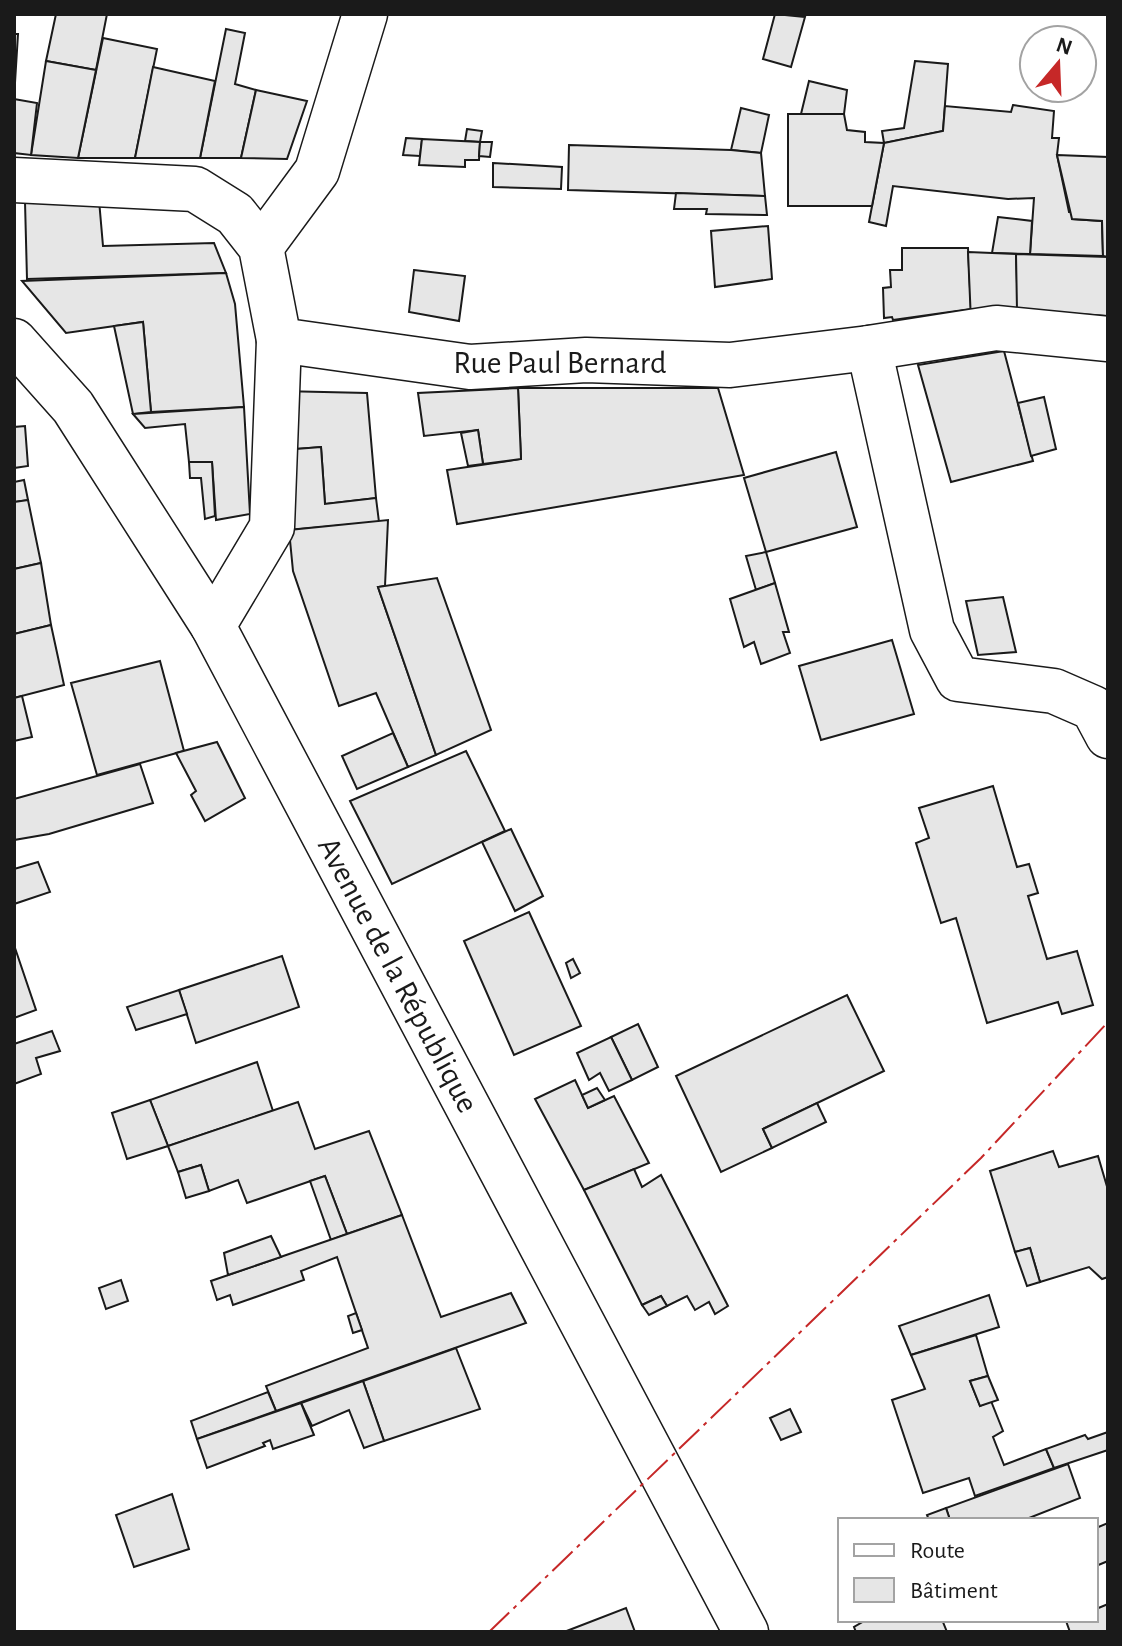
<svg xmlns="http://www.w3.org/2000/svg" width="1122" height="1646" font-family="'Alegreya Sans',sans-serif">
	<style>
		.building { fill: #e6e6e6; stroke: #1a1a1a; stroke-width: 2 }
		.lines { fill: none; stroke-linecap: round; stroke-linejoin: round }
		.street-casing { stroke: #1a1a1a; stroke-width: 47 }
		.primary-casing { stroke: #1a1a1a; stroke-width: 47 }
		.street { stroke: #fff; stroke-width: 44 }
		.primary { stroke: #fff; stroke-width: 44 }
		.power { stroke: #c62828; stroke-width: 2; stroke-dasharray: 28 6 4 6; stroke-linecap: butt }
		.labels { text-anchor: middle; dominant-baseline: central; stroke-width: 6; stroke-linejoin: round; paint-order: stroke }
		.street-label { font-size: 32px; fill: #1a1a1a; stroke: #fff }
	</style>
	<rect width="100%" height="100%" fill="#fff"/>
	<g class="building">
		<polygon points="56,14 107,14 96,70 46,61"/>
		<polygon points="775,14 805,17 791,67 763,59"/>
		<polygon points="226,29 245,33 235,84 256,90 241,158 200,158"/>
		<polygon points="14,34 18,34 14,99"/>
		<polygon points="103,38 157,49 135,158 78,158"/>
		<polygon points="46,61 96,70 78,158 31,155"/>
		<polygon points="915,61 948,64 943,131 884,143 882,131 904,128"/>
		<polygon points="153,67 215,81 200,158 135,158"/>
		<polygon points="809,81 847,90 844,114 801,114"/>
		<polygon points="256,90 307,101 287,159 241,158"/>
		<polygon points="14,99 37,103 31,155 14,153"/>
		<polygon points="1013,105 1054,111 1052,138 1059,138 1057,155 1069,212 1072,212 1072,219 1102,221 1103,256 1030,254 1034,198 1008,199 893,186 886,226 869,222 884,143 943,131 945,106 1011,112"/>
		<polygon points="741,108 769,115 761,153 731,150"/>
		<polygon points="788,114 844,114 847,130 865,132 865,142 884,143 872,206 788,206"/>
		<polygon points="467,129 482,131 480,142 465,141"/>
		<polygon points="406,138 422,139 420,156 403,155"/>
		<polygon points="422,139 480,142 479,160 465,160 465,167 419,165"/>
		<polygon points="480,142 492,142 490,157 479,156"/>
		<polygon points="569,145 731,150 761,153 765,196 568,190"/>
		<polygon points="1057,155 1108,157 1108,257 1103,256 1102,221 1072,219"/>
		<polygon points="493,163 562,167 561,189 493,187"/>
		<polygon points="676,193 765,196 767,215 706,214 707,209 674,209"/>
		<polygon points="99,200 103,246 214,243 226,273 27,279 25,202"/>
		<polygon points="998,217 1032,221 1030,254 992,253"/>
		<polygon points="768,226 772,279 715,287 711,231"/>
		<polygon points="902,248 968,248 971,309 893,320 892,317 884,318 883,288 891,287 890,270 902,270"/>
		<polygon points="968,252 1016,254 1018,313 971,321"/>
		<polygon points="1016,254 1108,257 1108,316 1017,310"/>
		<polygon points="414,270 465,276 459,321 409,312"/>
		<polygon points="226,273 235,304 244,407 151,412 143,322 66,333 22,281"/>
		<polygon points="143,322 151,412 133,414 114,326"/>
		<polygon points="1004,351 1033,461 951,482 918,365"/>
		<polygon points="518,388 718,388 744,475 457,524 447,470 521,459"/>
		<polygon points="518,388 521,459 483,464 478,430 424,436 418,393"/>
		<polygon points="280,391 367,393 376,498 325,504 321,447 283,450"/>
		<polygon points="1044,397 1056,449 1031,456 1018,403"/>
		<polygon points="244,407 250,514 216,520 212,462 189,462 185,424 145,428 133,414"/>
		<polygon points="25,426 28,466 14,468 14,427"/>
		<polygon points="478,430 483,464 468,466 461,433"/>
		<polygon points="321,447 325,504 376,498 379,522 289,530 283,450"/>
		<polygon points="836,452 857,527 766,552 744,478"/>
		<polygon points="189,462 212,462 215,516 205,519 201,478 190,478"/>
		<polygon points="24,480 28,500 14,502 14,482"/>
		<polygon points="28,500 41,563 14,569 14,502"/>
		<polygon points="388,520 385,586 378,587 436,755 408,767 376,693 339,706 293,571 289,530"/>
		<polygon points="766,552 775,583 756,590 746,556"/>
		<polygon points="41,563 51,625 14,634 14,569"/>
		<polygon points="437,578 491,730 436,755 378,587"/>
		<polygon points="775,583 789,632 783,632 790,653 761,664 754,642 744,647 730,599"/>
		<polygon points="1003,597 1016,652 978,655 966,601"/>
		<polygon points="51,625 64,685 14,698 14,634"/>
		<polygon points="892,640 914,714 821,740 799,666"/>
		<polygon points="160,661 184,751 97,775 71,683"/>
		<polygon points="22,696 32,737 14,741 14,698"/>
		<polygon points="393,733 408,767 357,789 342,756"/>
		<polygon points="217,742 245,798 205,821 191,795 196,791 176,753"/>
		<polygon points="466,751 505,831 392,884 350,801"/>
		<polygon points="140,764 153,803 49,834 14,840 14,799"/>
		<polygon points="993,786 1017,867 1029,864 1038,893 1028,896 1047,959 1077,951 1093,1005 1062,1014 1058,1002 987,1023 956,918 941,923 916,843 929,838 919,808"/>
		<polygon points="511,829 543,896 515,911 482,842"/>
		<polygon points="38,862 50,892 14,904 14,869"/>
		<polygon points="529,912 581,1026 514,1055 464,941"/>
		<polygon points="14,945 36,1010 14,1018"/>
		<polygon points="282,956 299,1007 196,1043 179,990"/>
		<polygon points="573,959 580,973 571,978 566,963"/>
		<polygon points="179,990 187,1014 136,1030 127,1007"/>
		<polygon points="847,995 884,1071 763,1129 772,1148 721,1172 676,1076"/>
		<polygon points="638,1024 658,1067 632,1080 611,1037"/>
		<polygon points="52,1031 60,1051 36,1058 41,1074 14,1084 14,1044"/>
		<polygon points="611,1037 632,1080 609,1091 600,1073 589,1080 577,1053"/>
		<polygon points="257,1062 273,1111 168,1146 150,1100"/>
		<polygon points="575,1080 588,1108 614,1096 649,1163 584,1190 535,1099"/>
		<polygon points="597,1088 605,1100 588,1108 582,1095"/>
		<polygon points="150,1100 168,1146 127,1159 112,1113"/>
		<polygon points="298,1102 315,1149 369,1131 402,1215 347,1234 325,1176 247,1203 238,1180 209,1191 201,1165 178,1172 168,1146"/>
		<polygon points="817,1103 826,1122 772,1148 763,1129"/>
		<polygon points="1053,1151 1059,1167 1098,1156 1108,1190 1108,1277 1102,1279 1089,1267 1040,1282 1030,1248 1015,1252 990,1171"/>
		<polygon points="201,1165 209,1191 186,1198 178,1172"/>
		<polygon points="634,1169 642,1187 661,1175 728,1306 715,1314 709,1302 695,1310 687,1296 667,1306 661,1296 642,1305 584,1190"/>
		<polygon points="325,1176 347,1234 331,1240 310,1181"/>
		<polygon points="402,1215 441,1317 511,1293 526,1323 276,1411 266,1386 368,1348 337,1257 301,1271 304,1280 233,1305 230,1295 217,1300 211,1281"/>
		<polygon points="271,1236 281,1257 228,1275 224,1253"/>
		<polygon points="1030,1248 1040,1282 1027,1286 1015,1252"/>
		<polygon points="121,1280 128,1301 106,1309 99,1288"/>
		<polygon points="989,1295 999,1327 911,1355 899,1326"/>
		<polygon points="661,1296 667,1306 649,1315 642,1305"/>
		<polygon points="356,1313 362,1330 353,1333 348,1316"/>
		<polygon points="976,1335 988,1376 970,1381 980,1406 991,1401 1003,1431 993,1437 1004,1465 1046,1449 1054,1468 975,1496 969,1478 923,1493 892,1400 925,1389 911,1355"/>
		<polygon points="456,1348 480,1409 384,1441 363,1381"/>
		<polygon points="988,1376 998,1400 980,1406 970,1381"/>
		<polygon points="363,1381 384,1441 364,1448 349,1410 312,1426 301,1403"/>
		<polygon points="268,1392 276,1411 197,1439 191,1421"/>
		<polygon points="301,1403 314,1435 273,1449 270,1440 263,1443 265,1446 207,1468 197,1439"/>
		<polygon points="790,1409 801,1432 781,1440 770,1418"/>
		<polygon points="1108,1432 1108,1450 1054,1468 1046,1449 1085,1435 1088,1439"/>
		<polygon points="1068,1464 1080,1498 1024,1520 950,1520 946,1508"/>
		<polygon points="172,1494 189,1549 134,1567 116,1515"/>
		<polygon points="946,1508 950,1520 929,1520 927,1515"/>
		<polygon points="1108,1523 1108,1561 1096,1566 1096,1528"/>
		<polygon points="1108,1604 1108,1632 1070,1632 1066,1621 1096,1620 1096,1609"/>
		<polygon points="626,1608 635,1632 564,1632"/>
		<polygon points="866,1620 949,1620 943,1622 947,1632 856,1632 854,1627"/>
	</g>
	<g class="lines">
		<g class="street-casing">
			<g id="street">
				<polyline points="14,180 195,189 235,214 261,247 279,340 470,367 586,360 730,365 869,348 996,328 1108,339"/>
				<polyline points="261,247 317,171 365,14"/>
				<polyline points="869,348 932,630 958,679 1054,691 1093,708 1108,736"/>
				<polyline points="213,626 272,527 279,340"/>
			</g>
		</g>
		<g class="primary-casing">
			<polyline id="primary" points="14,341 73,407 213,626 746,1632"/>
		</g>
		<use href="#street" class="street"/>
		<use href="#primary" class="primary"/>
		<polyline class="power" points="489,1632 981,1158 1108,1022"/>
	</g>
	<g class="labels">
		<g class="street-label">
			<text x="560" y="363">Rue Paul Bernard</text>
			<text transform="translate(398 975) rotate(62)">Avenue de la République</text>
		</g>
	</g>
	<rect width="1122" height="1646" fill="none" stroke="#1a1a1a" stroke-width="32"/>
	<rect x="838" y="1518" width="260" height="104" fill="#ffffff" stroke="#a3a3a3" stroke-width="2"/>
	<rect x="854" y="1544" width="40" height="12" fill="#ffffff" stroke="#a3a3a3" stroke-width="2"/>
	<text x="910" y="1558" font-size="24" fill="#1a1a1a">Route</text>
	<rect x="854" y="1578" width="40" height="24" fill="#e6e6e6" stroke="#a3a3a3" stroke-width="2"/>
	<text x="910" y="1598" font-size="24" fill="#1a1a1a">Bâtiment</text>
	<g transform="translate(1058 64) rotate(19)"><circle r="38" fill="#ffffff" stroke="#a3a3a3" stroke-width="2"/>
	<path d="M0-6L14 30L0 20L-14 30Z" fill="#c62828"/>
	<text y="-12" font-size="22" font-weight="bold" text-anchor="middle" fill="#1a1a1a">N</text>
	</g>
</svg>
